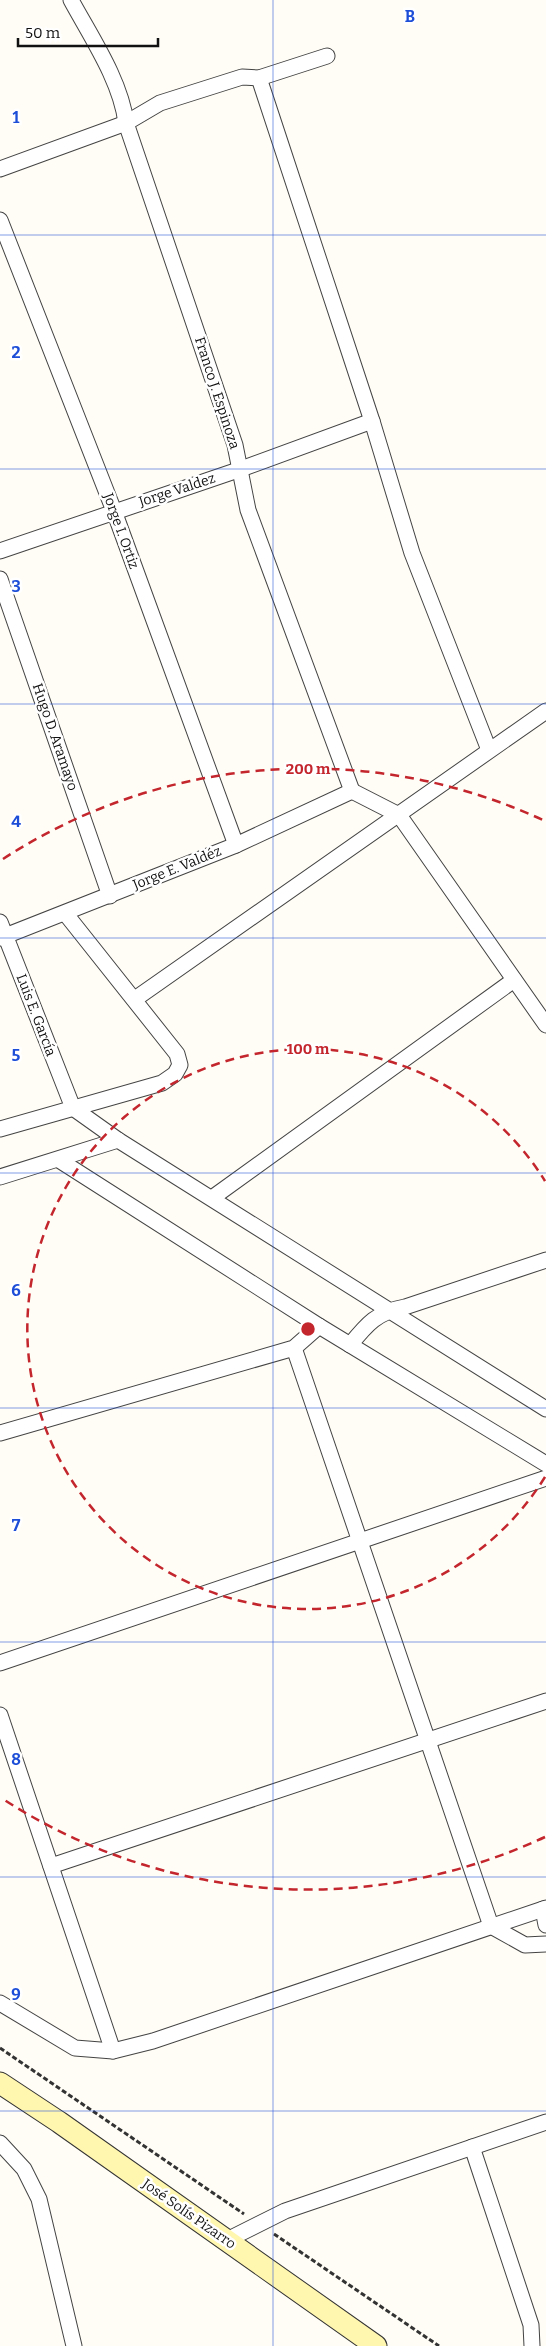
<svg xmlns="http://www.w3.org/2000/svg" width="546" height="2346" font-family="Bitter,serif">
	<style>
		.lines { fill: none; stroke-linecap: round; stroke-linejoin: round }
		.minor-casing { stroke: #444; stroke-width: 17 }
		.secondary-casing { stroke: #333; stroke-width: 23 }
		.path { stroke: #333; stroke-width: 3; stroke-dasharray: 5 2.5; stroke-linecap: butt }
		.minor { stroke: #fff; stroke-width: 15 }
		.secondary { stroke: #fff6b0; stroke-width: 21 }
		.grid { fill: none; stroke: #1d4ed8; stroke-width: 1; stroke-opacity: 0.55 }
		.ring { fill: none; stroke: #c4262e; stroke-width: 2.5; stroke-dasharray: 9 6 }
		.labels { text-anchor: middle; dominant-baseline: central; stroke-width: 5; stroke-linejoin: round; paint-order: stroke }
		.street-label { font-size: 14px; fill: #111; stroke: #fff }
		.grid-label { font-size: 16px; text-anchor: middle; font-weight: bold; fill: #1d4ed8; stroke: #fff; stroke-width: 5; stroke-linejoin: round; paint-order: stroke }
		.centre { fill: #c4262e; stroke: #fff; stroke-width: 2.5 }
		.ring-label { font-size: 15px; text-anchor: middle; font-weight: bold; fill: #c4262e; stroke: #fff; stroke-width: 5; stroke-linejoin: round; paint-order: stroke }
	</style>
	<rect width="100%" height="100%" fill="#fffdf5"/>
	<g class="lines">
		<g class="minor-casing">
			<g id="minor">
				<path d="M71,0C91,37 121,81 126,123L235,445L248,510L352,791"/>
				<polyline points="259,78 372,421 412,553 489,750"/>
				<polyline points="0,169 126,123 160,103 242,77 259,78 327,56"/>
				<polyline points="0,220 114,511 236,845"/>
				<polyline points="0,551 241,469 372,421"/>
				<polyline points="0,579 110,896"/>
				<polyline points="352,791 399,815 546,1025"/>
				<polyline points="0,922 73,1108 118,1140 546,1409"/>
				<polyline points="0,938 236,845 352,791"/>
				<polyline points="135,999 546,711"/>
				<polyline points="0,1129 162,1083 175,1074 180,1065 177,1054 65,913"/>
				<polyline points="59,1160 319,1326 546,1464"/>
				<polyline points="0,1177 118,1140"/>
				<polyline points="212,1198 514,980"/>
				<path d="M350,1345C367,1324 377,1312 405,1307L546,1260"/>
				<polyline points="294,1348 491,1926 525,1945 546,1944"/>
				<polyline points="0,1433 294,1348 319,1326"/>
				<polyline points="0,1663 546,1478"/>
				<polyline points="0,1715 113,2051"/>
				<polyline points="51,1866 546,1701"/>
				<polyline points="543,1909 546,1925"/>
				<polyline points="0,2003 75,2048 113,2051 153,2041 546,1908"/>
				<polyline points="0,2143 24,2169 39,2199 74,2346"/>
				<polyline points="472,2147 531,2325 532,2346"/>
				<polyline points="227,2240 285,2211 546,2122"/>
			</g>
		</g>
		<g class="secondary-casing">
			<polyline id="secondary" points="0,2083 59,2122 376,2346"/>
		</g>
		<g class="path">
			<polyline points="0,2048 244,2214"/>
			<polyline points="274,2234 439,2346"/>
		</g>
		<use href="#minor" class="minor"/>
		<use href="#secondary" class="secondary"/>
	</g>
	<path class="grid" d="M273,0V2346M0,235H546M0,469H546M0,704H546M0,938H546M0,1173H546M0,1408H546M0,1642H546M0,1877H546M0,2111H546"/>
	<g class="ring">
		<path d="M545 1477A280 280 0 1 1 545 1181"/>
		<path d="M545 1837A560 560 0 0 1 3 1799M3 859A560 560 0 0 1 545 821"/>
	</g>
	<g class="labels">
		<g class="street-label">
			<text transform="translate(217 393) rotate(72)">Franco J. Espinoza</text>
			<text transform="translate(177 490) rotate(-18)">Jorge Valdez</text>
			<text transform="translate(121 531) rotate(70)">Jorge I. Ortiz</text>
			<text transform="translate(55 737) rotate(71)">Hugo D. Aramayo</text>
			<text transform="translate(177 868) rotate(-22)">Jorge E. Valdéz</text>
			<text transform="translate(36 1015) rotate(69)">Luis E. García</text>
			<text transform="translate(189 2214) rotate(35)">José Solís Pizarro</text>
		</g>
	</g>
	<g class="grid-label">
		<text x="410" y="22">B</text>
		<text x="16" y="123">1</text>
		<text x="16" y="358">2</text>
		<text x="16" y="592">3</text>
		<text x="16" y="827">4</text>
		<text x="16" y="1061">5</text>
		<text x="16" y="1296">6</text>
		<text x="16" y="1531">7</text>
		<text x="16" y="1765">8</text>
		<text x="16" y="2000">9</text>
	</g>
	<circle cx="308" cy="1329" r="8" class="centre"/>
	<g class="ring-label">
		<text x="308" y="774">200 m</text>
		<text x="308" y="1054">100 m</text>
	</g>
	<path d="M18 38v8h140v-8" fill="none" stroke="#111111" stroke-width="2.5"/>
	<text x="25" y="38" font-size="15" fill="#111111" stroke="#ffffff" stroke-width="4" paint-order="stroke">50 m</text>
</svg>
